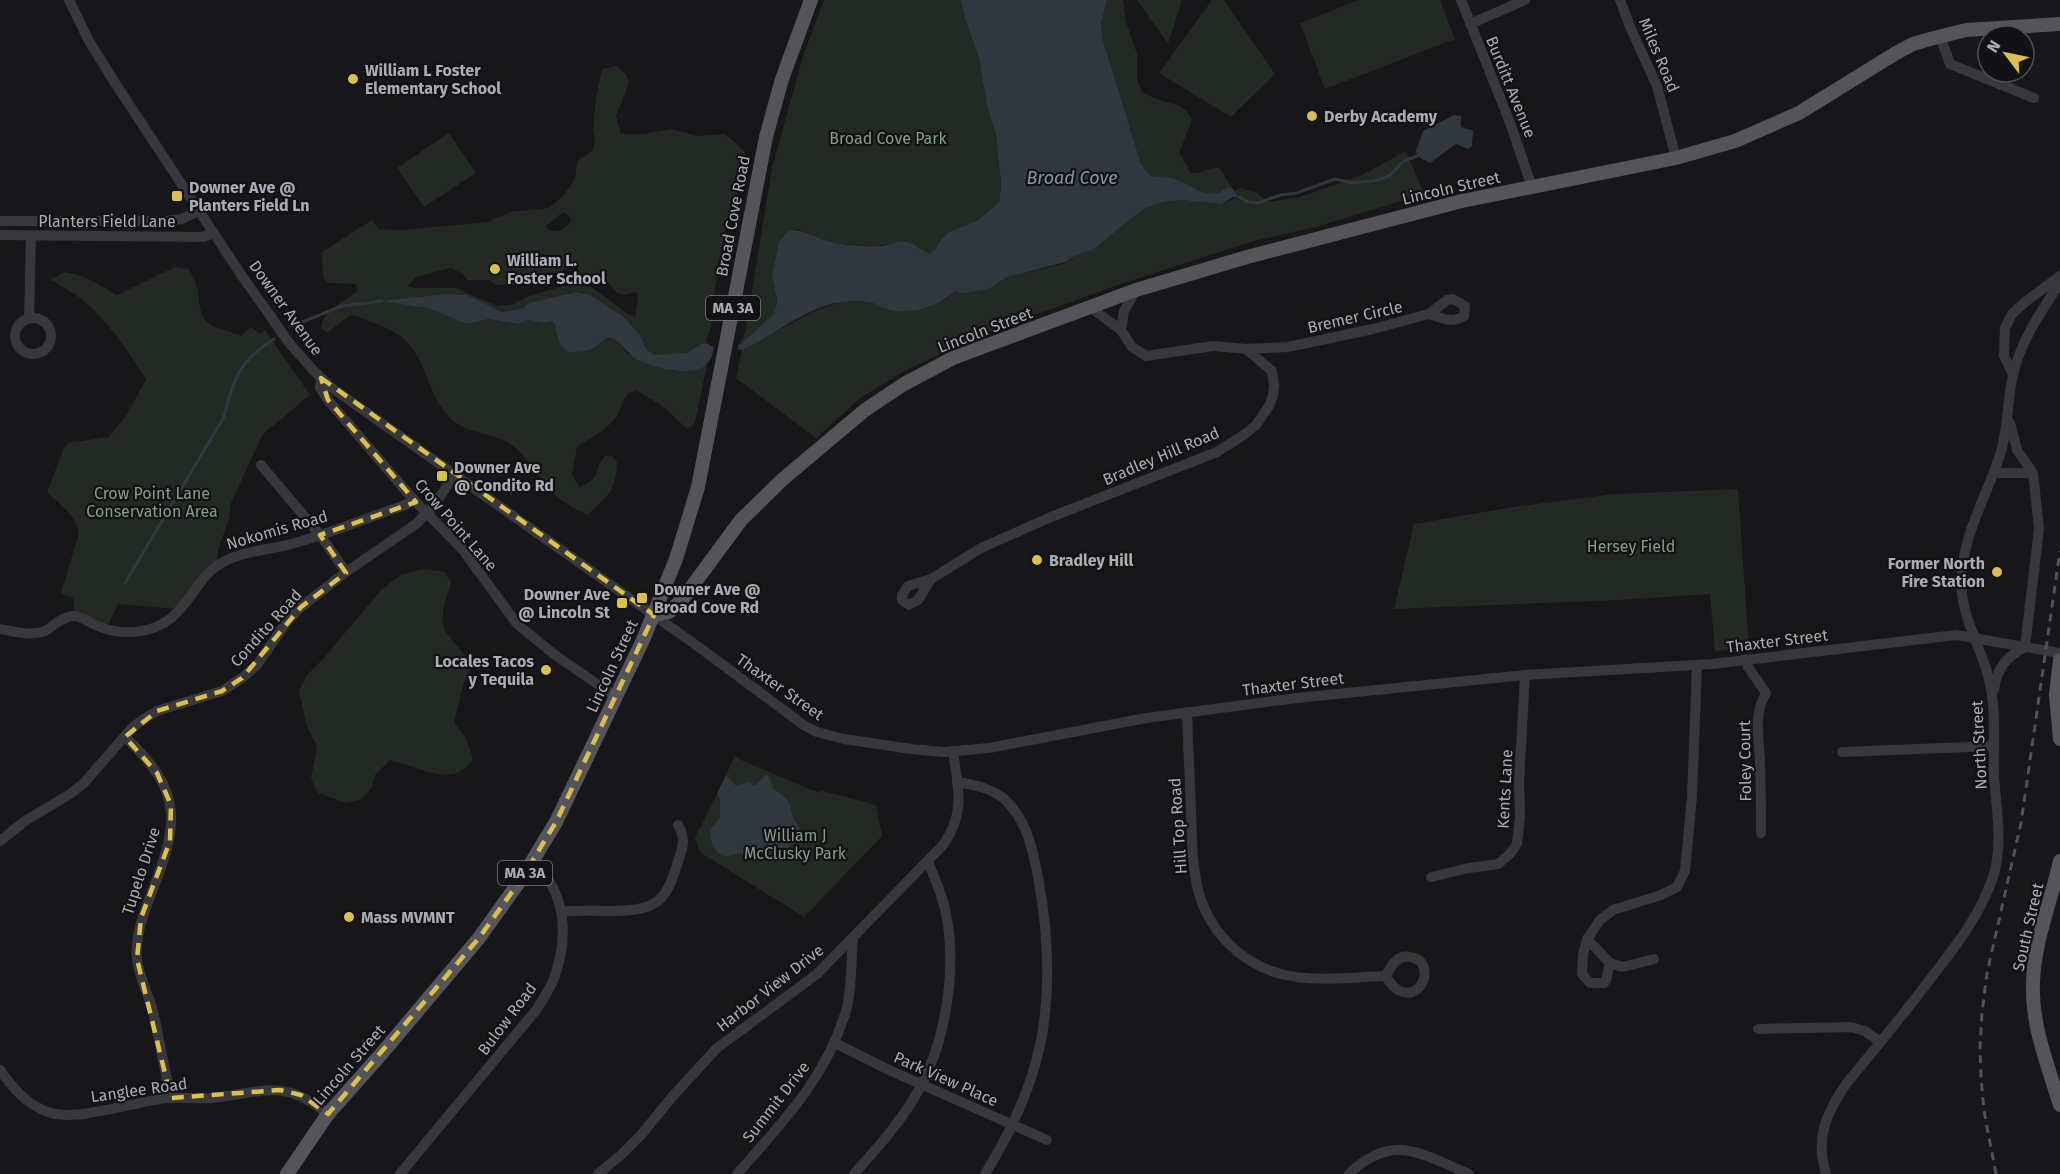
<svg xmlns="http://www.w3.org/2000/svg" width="2060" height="1174" font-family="'Fira Sans',sans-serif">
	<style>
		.green { fill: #232a24; fill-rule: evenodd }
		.water { fill: #31373f }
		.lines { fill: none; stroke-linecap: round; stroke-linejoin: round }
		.stream { stroke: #31373f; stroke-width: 3 }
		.minor { stroke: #38383c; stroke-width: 10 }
		.major { stroke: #54555b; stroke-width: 14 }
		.rail { stroke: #515257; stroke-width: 3; stroke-dasharray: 8 6; stroke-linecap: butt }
		.marked { fill: none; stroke: #dbc04b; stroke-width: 4.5; stroke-dasharray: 12 8; stroke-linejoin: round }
		.poi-dot { fill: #dbc04b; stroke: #121113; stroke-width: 2 }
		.labels { text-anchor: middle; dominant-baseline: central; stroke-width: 4.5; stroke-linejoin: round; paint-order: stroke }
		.shield { fill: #121113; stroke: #7c7e85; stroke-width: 1.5 }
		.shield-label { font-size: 15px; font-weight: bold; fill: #aaacb6 }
		.street-label { font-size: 16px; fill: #aaacb6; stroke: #121113 }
		.poi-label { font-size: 16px; font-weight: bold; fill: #aaacb6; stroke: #121113; text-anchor: start }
		.park-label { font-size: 16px; fill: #839f89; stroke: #121113 }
		.water-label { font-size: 18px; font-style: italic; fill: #8594ad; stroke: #121113 }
	</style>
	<rect width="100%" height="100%" fill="#171618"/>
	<g class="green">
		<polygon points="824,0 961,0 965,19 979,58 987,106 996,135 1001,184 999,202 978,220 949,232 941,239 935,250 930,253 904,242 875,246 834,243 797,229 779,243 772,275 777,301 774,314 743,342 740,342 745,333 772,168 803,56"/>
		<path d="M1107,0H1123L1126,22L1137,54V78L1142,92C1148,95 1154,98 1160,100C1177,106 1184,103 1192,120L1179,153L1191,173C1203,174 1209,166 1220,168L1232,188L1228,187C1207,203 1196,186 1175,179C1168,177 1158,177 1151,176L1141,164L1102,37L1101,24Z"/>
		<polygon points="1137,0 1182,0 1168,44"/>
		<polygon points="1212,0 1224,0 1275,74 1231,117 1159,73"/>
		<polygon points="1359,0 1440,0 1455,39 1325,89 1300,23"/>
		<path d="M616,66L626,74L629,83L616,116L621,134H644L671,129L697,136L725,134L745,152L746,160L732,217L726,224L715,286L713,317L706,343L701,344L688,353L654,355L647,350L639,334L623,316L590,295L576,292L529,303L524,308L502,312L467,295L446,294L384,301L431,309L466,324L489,319L518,324L528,320L542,323L552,321L555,324L559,341L596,346L603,340L611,338L615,339L628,354L673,371L691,370L707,365L695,422L690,428L685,427L664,407L637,391L628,393C623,400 621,409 617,416C607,430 591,438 577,446L572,475L579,487C605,476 590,474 605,456H612L617,462C616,490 608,497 588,514C566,508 548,490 535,472C528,463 524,455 515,447C497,432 466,435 449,417C427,394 426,355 400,336C387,327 369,321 354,315L348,317L328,332L321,329C323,307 345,303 358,290L355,284L329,283L323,278L322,252L372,220L379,229L401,230L488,222L510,212L549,208L564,195L575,179L577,161L592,151L595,142L593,129L596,98L602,69ZM563,212L568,215L571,221C566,230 560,231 550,231L546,226ZM575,266L578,268V273L573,283L529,296L511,305L497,306L456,288H415L408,286L416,277L451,268L463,274L467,280H489L498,285H520C531,271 536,277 551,274C559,272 567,268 575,266ZM593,276L604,278L617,293L624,295L636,292L638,297L635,316L626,313L589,285L587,278Z"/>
		<polygon points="449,133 476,173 424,207 397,168"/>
		<polygon points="1406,151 1424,194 1316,227 1254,241 1115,286 988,332 908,369 862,397 816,438 736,378 742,350 814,311 840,302 870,302 896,311 927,308 946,299 955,291 989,289 1007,277 1065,263 1079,254 1093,250 1132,218 1146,208 1162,202 1182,200 1221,204 1239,196 1234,191 1240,188 1255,192 1269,202 1300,197 1362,175"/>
		<path d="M175,267L189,269C191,275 195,281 197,287C200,301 198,319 213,326C222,330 231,331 240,336L251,327L260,334L265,330L310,395L263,434L231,503L229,519L219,547L217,560L178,609L118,604L108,625L74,611L73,598L61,593L79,533C76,515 59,504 47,492L64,448L68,443L109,437L126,416L146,379C127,350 107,319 80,298C71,291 61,286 51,280L64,272C85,275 99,284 117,295Z"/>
		<polygon points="1738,489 1749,649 1715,651 1710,594 1619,600 1394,609 1414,524 1519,506 1615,494"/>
		<path d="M423,569L445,572L451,582C448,595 438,617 445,630C451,642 464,651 472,664L463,685L454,722L466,738L473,759C470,762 467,768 463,770C442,783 411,764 390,760L375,775L371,789L360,800L345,803L318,793L311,779L317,746L307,727L299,691L307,675L324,658L381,590L401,575Z"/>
		<polygon points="735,756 741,760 819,793 820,790 876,805 882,836 804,917 701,853 695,839 698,829 700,829"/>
	</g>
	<g class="water">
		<path d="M961,0H1107L1101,24L1102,37L1141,164L1151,176C1159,177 1168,177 1175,179C1196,186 1207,203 1228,187L1232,188L1239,197H1233L1221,204L1182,200L1162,202L1146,208L1132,218L1093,250L1079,254L1065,262L1007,277L989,289L964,293L955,291C939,306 917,313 895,311C886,310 878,304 869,302C861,301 850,301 841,302C808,306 772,337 742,350L738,349V345L743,342L774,314L777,301L772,275L779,242L788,231C803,228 816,238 831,242C843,245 870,247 882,246C889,245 898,241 905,242C915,243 921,251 930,253L935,250L941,239L949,232L978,220L999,202L1001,184L996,135L987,106L979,58L965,19Z"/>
		<polygon points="1454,115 1461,116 1461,127 1473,131 1472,146 1468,149 1456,144 1430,163 1417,156 1416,151 1423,131"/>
		<path d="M576,292L590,295L623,316L639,334L647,350L654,355L687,353L701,344L706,343L714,347C713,353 712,359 707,364C693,379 652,367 636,359C629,355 617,338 611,338C604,338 600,343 595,347C586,352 577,352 568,352C557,344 558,336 555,324L552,321L542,323L528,320L519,324L489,319L466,324L431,309L382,301L446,294L467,295L502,312L524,308L529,303Z"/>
		<path d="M726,775L736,786L749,782L754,786L766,775L769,777L773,789C798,802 785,810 800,828L797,841L787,848L774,852L764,859L736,853L726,857C714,853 710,842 710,830L720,818V799L717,794Z"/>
	</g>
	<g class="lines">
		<g class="stream">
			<polyline points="1239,197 1248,202 1258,203 1280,195 1297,193 1335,179 1353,183 1378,180 1389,176 1404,161 1417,156"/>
			<polyline points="297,324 342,306 382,301"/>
			<path d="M125,583L224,417C233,379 240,360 274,339"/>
		</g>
		<g class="minor">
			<polyline points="69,0 89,41 115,83 240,273 290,344 313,370 332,388 696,645 805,726 817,732 844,739 911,749 944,752 989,748 1146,718 1297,698 1525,675 1712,664 1956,635 2060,653"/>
			<polyline points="1461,0 1509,120 1532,187"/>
			<polyline points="1620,0 1631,29 1657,86 1676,158"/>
			<polyline points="1470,24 1525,0"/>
			<polyline points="1940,36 1950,64 2034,98"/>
			<polyline points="0,221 165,221 182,219 198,211"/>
			<polyline points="0,235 203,237 213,233"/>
			<circle cx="33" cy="336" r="18"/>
			<polyline points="29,318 31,236"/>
			<polyline points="1121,330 1124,311 1136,290"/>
			<path d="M1246,349L1288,347L1373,329L1429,314L1447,300L1453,299L1465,306L1464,316C1453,324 1441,318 1429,314"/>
			<polyline points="2013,374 2004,356 2005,328 2012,314 2025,302 2060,276"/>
			<polyline points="321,378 320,388 328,400 412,498 463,550 517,624 555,655 616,697"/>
			<polyline points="261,465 320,535 346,572"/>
			<polyline points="1994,473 2033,473"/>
			<polyline points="931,579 908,586 902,595 902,600 909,605 918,600 931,579 981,548 1051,517 1217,452 1245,434 1256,425 1269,406 1273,396 1274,385 1272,371 1246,349 1213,346 1146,356 1132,347 1121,330 1091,308"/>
			<path d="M0,629C13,631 32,637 45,631C54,626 61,617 73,616C81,616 90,623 98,626C120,636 152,634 171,618C194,599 199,573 227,560C251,549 274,550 298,542C334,532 369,517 405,505L414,499"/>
			<path d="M1746,659L1748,667L1766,693C1753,715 1759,738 1760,762C1761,786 1761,810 1761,833"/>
			<path d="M1994,690C1997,668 2006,657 2025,647L2039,529L2033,473L2017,450L2010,423"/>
			<path d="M1187,712C1188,746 1190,779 1191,813C1192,838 1192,865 1198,890C1209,932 1242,965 1285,975C1315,982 1354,977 1385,976C1389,981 1393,987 1398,990C1423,1004 1437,960 1410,957C1405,956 1400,957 1396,961C1392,964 1389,971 1385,976"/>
			<path d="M125,737C186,794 178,825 150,897C142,918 135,937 137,959C139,978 149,995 153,1012C160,1040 164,1069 171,1098"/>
			<polyline points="1842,752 1994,746"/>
			<path d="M957,782C976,785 997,789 1010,805C1028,825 1033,851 1038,877C1050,942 1053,1011 1032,1075C1021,1110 1004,1143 985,1174"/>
			<polyline points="0,841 25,821 70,794 84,783 131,729 145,718 157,711 222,691 242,678 257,665 288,620 301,607 346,572 416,524 432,508 454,476"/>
			<polyline points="1431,877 1469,868 1498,864 1510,854 1517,844 1520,816 1519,783 1525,675"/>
			<path d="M562,912C589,907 643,919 661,898C670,889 673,876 677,865C682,849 687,840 678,825"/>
			<polyline points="1587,939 1610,963"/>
			<polyline points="1654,959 1622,967 1610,963 1606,980 1604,983 1590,983 1582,974 1583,955 1587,939 1600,920 1613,910 1661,895 1677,887 1685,871 1692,797 1697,665"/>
			<polyline points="1758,1029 1851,1027 1865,1031 1880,1042"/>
			<polyline points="835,1043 889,1070 1047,1140"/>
			<path d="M0,1070C12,1087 27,1105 48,1112C68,1119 95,1112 116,1108C133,1105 152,1099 170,1098C183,1097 197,1099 211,1098C262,1093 283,1077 328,1114"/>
			<path d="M400,1174L537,1009C542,1000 549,990 553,981C570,937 566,893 533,860"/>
			<path d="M598,1174L622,1154L641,1135L672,1097L717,1048L817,974L944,844C966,810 958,789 953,751"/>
			<path d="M737,1174C783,1122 828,1076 847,1007C852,986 851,960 853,938"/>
			<path d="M854,1174C877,1148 901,1122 918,1091C946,1042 957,969 946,914C943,896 935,879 928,862"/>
			<path d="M1349,1174C1392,1132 1422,1154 1469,1174"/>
			<path d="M1826,1174C1815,1138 1826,1114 1846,1084C1875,1049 1904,1014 1931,978C1956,946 1982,913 1994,874C2003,842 1996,807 1994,775C1993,742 1997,707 1988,676C1981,648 1965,622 1962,594C1957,544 1985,501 2000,455C2008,430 2007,405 2012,380C2019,343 2040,313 2060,283"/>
		</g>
		<g class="major">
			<polyline points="654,615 669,612 682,600 741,520 783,479 865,410 904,384 953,358 1136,290 1247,257 1462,201 1676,158 1735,141 1799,113 1896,53 1913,44 1930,39 1966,30 2060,24"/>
			<polyline points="2060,660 2056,695 2060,739"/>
			<path d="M2060,861C2051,901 2034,942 2033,983C2031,1024 2048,1066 2060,1105"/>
			<polyline points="287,1174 328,1114 383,1052 479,938 522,878 556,822 643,640 676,559 698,487 766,137 782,79 811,0"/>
		</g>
		<polyline class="rail" points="1996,1174 1984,1111 1981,1077 1980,1047 1982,1013 1987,973 2021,823 2060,551"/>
	</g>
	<path class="marked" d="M321,378L654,615L556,822L522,878L479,938L328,1114L301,1095L280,1090L171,1098L137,959L141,918L170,841L171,805L157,773L125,737L157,711L222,691L242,678L301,607L346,573L320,535L416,502L328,400Z"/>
	<g class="poi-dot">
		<circle cx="353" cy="79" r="6"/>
		<circle cx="1312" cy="116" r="6"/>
		<rect x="171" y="190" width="12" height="12" rx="3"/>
		<circle cx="495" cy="269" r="6"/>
		<rect x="436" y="470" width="12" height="12" rx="3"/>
		<circle cx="1037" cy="560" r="6"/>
		<circle cx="1997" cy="572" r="6"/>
		<rect x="636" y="592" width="12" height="12" rx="3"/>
		<rect x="616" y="597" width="12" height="12" rx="3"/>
		<circle cx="546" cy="670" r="6"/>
		<circle cx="349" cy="917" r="6"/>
	</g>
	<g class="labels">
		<g class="shield">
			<rect x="706" y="296" width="54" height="24" rx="4.5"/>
			<rect x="498" y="861" width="54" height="24" rx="4.5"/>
		</g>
		<g class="shield-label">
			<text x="733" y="308">MA 3A</text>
			<text x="525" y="873">MA 3A</text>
		</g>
		<g class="street-label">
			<text transform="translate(1659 55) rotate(67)">Miles Road</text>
			<text transform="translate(1511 87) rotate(68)">Burditt Avenue</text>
			<text transform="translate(1451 188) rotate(-13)">Lincoln Street</text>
			<text transform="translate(733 216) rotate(-79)">Broad Cove Road</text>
			<text x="107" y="221">Planters Field Lane</text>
			<text transform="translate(286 308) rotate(54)">Downer Avenue</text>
			<text transform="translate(1355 317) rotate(-13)">Bremer Circle</text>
			<text transform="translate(985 330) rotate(-21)">Lincoln Street</text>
			<text transform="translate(1161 456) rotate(-23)">Bradley Hill Road</text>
			<text transform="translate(456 525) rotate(49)">Crow Point Lane</text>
			<text transform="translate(277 530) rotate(-16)">Nokomis Road</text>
			<text transform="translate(266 628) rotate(-48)">Condito Road</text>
			<text transform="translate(1777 641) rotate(-7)">Thaxter Street</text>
			<text transform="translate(612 666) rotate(-65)">Lincoln Street</text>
			<text transform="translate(1293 684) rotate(-7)">Thaxter Street</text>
			<text transform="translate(780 687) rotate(35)">Thaxter Street</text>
			<text transform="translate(1979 745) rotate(-93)">North Street</text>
			<text transform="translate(1745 761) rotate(-91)">Foley Court</text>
			<text transform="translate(1505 789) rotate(-87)">Kents Lane</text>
			<text transform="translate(1178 826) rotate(-94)">Hill Top Road</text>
			<text transform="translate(141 871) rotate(-72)">Tupelo Drive</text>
			<text transform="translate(2028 927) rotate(-77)">South Street</text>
			<text transform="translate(770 988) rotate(-38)">Harbor View Drive</text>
			<text transform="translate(507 1019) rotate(-53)">Bulow Road</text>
			<text transform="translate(349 1065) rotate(-49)">Lincoln Street</text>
			<text transform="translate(946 1079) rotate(24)">Park View Place</text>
			<text transform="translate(139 1090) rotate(-8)">Langlee Road</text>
			<text transform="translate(776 1102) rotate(-52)">Summit Drive</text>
		</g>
		<g class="poi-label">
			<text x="365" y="70">William L Foster<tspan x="365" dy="18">Elementary School</tspan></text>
			<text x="1324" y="116">Derby Academy</text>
			<text x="189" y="187">Downer Ave @<tspan x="189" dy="18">Planters Field Ln</tspan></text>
			<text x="507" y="260">William L.<tspan x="507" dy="18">Foster School</tspan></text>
			<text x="454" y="467">Downer Ave<tspan x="454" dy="18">@ Condito Rd</tspan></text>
			<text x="1049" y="560">Bradley Hill</text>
			<text x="1985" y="563" text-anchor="end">Former North<tspan x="1985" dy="18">Fire Station</tspan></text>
			<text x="654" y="589">Downer Ave @<tspan x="654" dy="18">Broad Cove Rd</tspan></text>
			<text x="610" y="594" text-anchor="end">Downer Ave<tspan x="610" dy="18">@ Lincoln St</tspan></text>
			<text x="534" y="661" text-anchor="end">Locales Tacos<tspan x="534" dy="18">y Tequila</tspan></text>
			<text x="361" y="917">Mass MVMNT</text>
		</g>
		<g class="park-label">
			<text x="888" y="138">Broad Cove Park</text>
			<text x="152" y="493">Crow Point Lane<tspan x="152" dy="18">Conservation Area</tspan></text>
			<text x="1631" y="546">Hersey Field</text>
			<text x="795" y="835">William J<tspan x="795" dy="18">McClusky Park</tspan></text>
		</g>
		<g class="water-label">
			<text x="1072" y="178">Broad Cove</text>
		</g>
	</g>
	<g transform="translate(2006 54) rotate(302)"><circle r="28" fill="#121113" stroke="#4f4f54" stroke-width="1.5"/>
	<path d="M0-4.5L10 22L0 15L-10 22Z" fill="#dbc04b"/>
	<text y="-9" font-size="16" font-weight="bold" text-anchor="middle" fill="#aaacb6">N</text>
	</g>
</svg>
